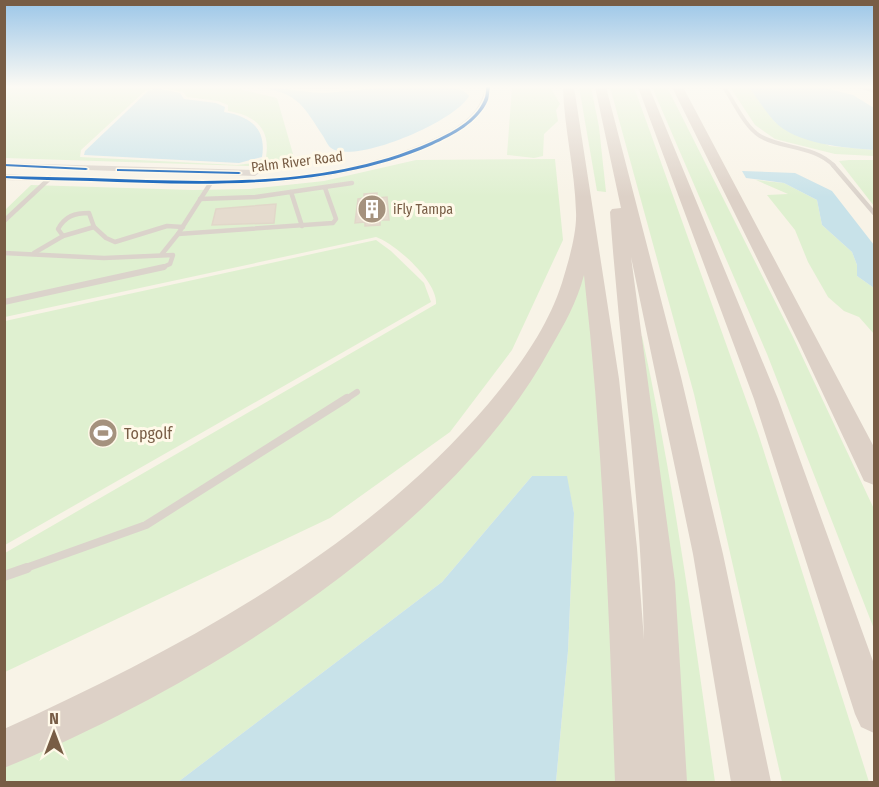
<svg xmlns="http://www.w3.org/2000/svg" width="879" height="787" font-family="'Fira Sans Condensed',sans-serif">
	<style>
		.green { fill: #dff0d0; fill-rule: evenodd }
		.water { fill: #c8e2e9 }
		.building { fill: #e5dbce; stroke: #e1d7c9; stroke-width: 1.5 }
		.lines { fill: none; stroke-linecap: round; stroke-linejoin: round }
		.service-far4 { stroke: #dbd3cb; stroke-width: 4 }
		.service-far3 { stroke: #dbd3cb; stroke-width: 4.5 }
		.service-far2 { stroke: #dbd3cb; stroke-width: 6 }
		.service-far1 { stroke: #dbd3cb; stroke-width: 8 }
		.service { stroke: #dbd3cb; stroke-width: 10 }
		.minor { fill: #dbd3cb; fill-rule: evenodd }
		.motorway { fill: #ddd1c7; fill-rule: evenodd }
		.cycleway-casing { stroke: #fff9e9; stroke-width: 3 }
		.cycleway { fill: #0057b8; fill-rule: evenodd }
		.labels { text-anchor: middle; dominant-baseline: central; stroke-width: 6; stroke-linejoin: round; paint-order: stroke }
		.far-street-label { font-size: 14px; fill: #785d45; stroke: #fff9e9 }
		.far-poi-label { font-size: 14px; fill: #785d45; stroke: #fff9e9; text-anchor: start }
		.poi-label { font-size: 16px; fill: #785d45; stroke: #fff9e9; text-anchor: start }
	</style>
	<rect width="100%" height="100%" fill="#f8f3e7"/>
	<g class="green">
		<path d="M4,87H231L277,98L295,161L331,160L248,166L5,158ZM156,87L183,92L187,97L218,101L228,105V111C254,115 271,128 266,157L253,163L237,165L80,157L81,150L145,91Z"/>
		<polygon points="512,87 550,87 560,104 556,110 558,121 544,134 543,156 534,158 507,155"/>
		<polygon points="579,87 591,87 599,127 606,192 597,191"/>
		<polygon points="610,87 634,87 758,433 869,782 782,782 694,394"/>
		<polygon points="652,87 667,87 793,337 874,509 874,629 767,354"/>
		<polygon points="730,87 749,87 775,122 830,146 874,150 874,156 835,154 775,139 755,125"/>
		<path d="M555,159L563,240L512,350L450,432L330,518L5,672V553L436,304C438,282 396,244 376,237L5,317V210L31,185L193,190L250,189L324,181L416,160Z"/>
		<polygon points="849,160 874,160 874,206 839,161"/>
		<polygon points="756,180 784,183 817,200 822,225 852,252 857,265 857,276 874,288 874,334 859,317 844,311 828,297 808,262 795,230 767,195 788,194"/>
		<polygon points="376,240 391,251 424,283 431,302 5,545 5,321"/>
		<polygon points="580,275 588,275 615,642 621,782 556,782 568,651 574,513 566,476 532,476 442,582 178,782 5,782 4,762 35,749 466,457"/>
		<path d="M637,336H642C674,483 694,633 715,782H680L677,723Z"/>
	</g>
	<g class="water">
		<path d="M258,87C280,87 301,92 323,93C348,93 455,75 469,96C456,121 355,165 331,148C327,145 325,138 321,133C301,102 296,93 258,87Z"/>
		<path d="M749,87H820L853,95L874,108V150C845,148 795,144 774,121C765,111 757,98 749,87Z"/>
		<path d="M156,88L180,93L184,99L216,103L225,107L224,112C249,116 267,128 262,157L239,163L84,155L85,151L148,91Z"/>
		<polygon points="742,171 795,173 832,191 874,245 874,288 857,276 857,265 852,252 822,225 817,200 784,183 746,178"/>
		<polygon points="532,476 567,476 574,513 568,651 556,782 178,782 442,582"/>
	</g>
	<g class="building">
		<polygon points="377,193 377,198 387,197 389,220 380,220 380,225 365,226 365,222 355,223 358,199 364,198 364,194"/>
		<polygon points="276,204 274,223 212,225 216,209"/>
	</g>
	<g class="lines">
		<g class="service-far4">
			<polyline points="301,87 337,87"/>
			<path d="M724,87C734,102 745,127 760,136C781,149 814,145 834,166"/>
		</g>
		<g class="service-far3">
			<polyline points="833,165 874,213"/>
			<polyline points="291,192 302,226"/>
			<polyline points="200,199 256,197 352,183"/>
			<polyline points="4,221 50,178"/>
			<polyline points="178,234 333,223 336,219 325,188"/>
			<path d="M63,236L58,229C65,216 75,213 89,213L94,227"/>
			<polyline points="4,253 104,258 173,255 170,264 161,268"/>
			<polyline points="34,253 63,236 94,227 106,238 115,242 167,226 183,227"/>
			<polyline points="162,254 178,234 210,184"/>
		</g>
		<g class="service-far2">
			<polyline points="4,302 164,267"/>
			<polyline points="345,400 357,392"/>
		</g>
		<polyline class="service-far1" points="23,569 146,525 347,398"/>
		<polyline class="service" points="4,576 27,568"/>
		<g class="minor">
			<path d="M485,87H491C488,118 460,133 433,145C327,193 205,186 91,182C62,181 33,181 4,180V174C33,176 62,176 91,177C204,181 324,188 429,141C454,130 481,116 485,87Z"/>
			<polygon points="858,87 874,89 874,93 859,88"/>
			<polygon points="4,163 255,170 259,173 255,176 4,167"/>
		</g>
		<g class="motorway">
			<path d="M563,87H574L619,379L637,548L644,640C641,497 620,355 610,212L612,209L621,208L595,87H606L681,377L723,554L771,782H731L693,554L631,257L675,582L687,782H615C609,612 603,444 584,275C577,302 564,325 550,349C449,535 196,689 4,768V729C180,649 362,552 489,403C520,366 551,323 564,276C570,256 577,231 576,212C575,170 564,128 563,87Z"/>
			<polygon points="638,87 649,87 778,399 874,664 874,733 861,727 855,714 754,399"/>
			<polygon points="672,87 683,87 874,447 874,485 864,481 800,345"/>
		</g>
		<g class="cycleway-casing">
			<g id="cycleway">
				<path d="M486,87H490C489,92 489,96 488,100C478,123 453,135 432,145C328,191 202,185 91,181C62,180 33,180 4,178V176C33,177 62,177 91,178C204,182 325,189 431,142C451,133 475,121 484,100C486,96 486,91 486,87Z"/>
				<polygon points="4,164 86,168 88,169 86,170 4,166"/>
				<polygon points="117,169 239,172 241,173 239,174 119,171 117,171"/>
			</g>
		</g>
		<use href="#cycleway" class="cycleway"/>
	</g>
	<linearGradient id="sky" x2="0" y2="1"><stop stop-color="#9bc6e8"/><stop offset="0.44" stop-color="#fcfaf4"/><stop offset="1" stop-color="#fcfaf4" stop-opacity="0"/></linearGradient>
	<rect width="879" height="197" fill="url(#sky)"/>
	<defs>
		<g id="building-disc" transform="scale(1.5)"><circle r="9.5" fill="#a5927e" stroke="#fff9e9"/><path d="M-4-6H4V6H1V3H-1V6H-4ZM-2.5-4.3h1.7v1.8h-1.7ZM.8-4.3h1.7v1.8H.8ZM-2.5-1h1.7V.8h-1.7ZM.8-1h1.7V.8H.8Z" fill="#fff"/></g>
		<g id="stadium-disc" transform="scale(1.5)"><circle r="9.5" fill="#a5927e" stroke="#fff9e9"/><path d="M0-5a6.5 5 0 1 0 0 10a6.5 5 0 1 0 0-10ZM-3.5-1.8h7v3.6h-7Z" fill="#fff"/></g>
	</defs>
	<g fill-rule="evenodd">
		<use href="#building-disc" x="372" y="209"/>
		<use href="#stadium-disc" x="103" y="433"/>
	</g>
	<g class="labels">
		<g class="far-street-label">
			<text transform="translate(297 162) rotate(-7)">Palm River Road</text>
		</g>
		<g class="far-poi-label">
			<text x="393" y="209">iFly Tampa</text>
		</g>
		<g class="poi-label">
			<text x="124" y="433">Topgolf</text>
		</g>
	</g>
	<rect width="879" height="787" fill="none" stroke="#785d45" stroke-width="12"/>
	<g transform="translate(54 733)" stroke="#fff9e9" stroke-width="4.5" paint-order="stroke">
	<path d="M0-4.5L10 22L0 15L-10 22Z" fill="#785d45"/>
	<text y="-9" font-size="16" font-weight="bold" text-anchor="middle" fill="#785d45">N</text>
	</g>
</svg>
